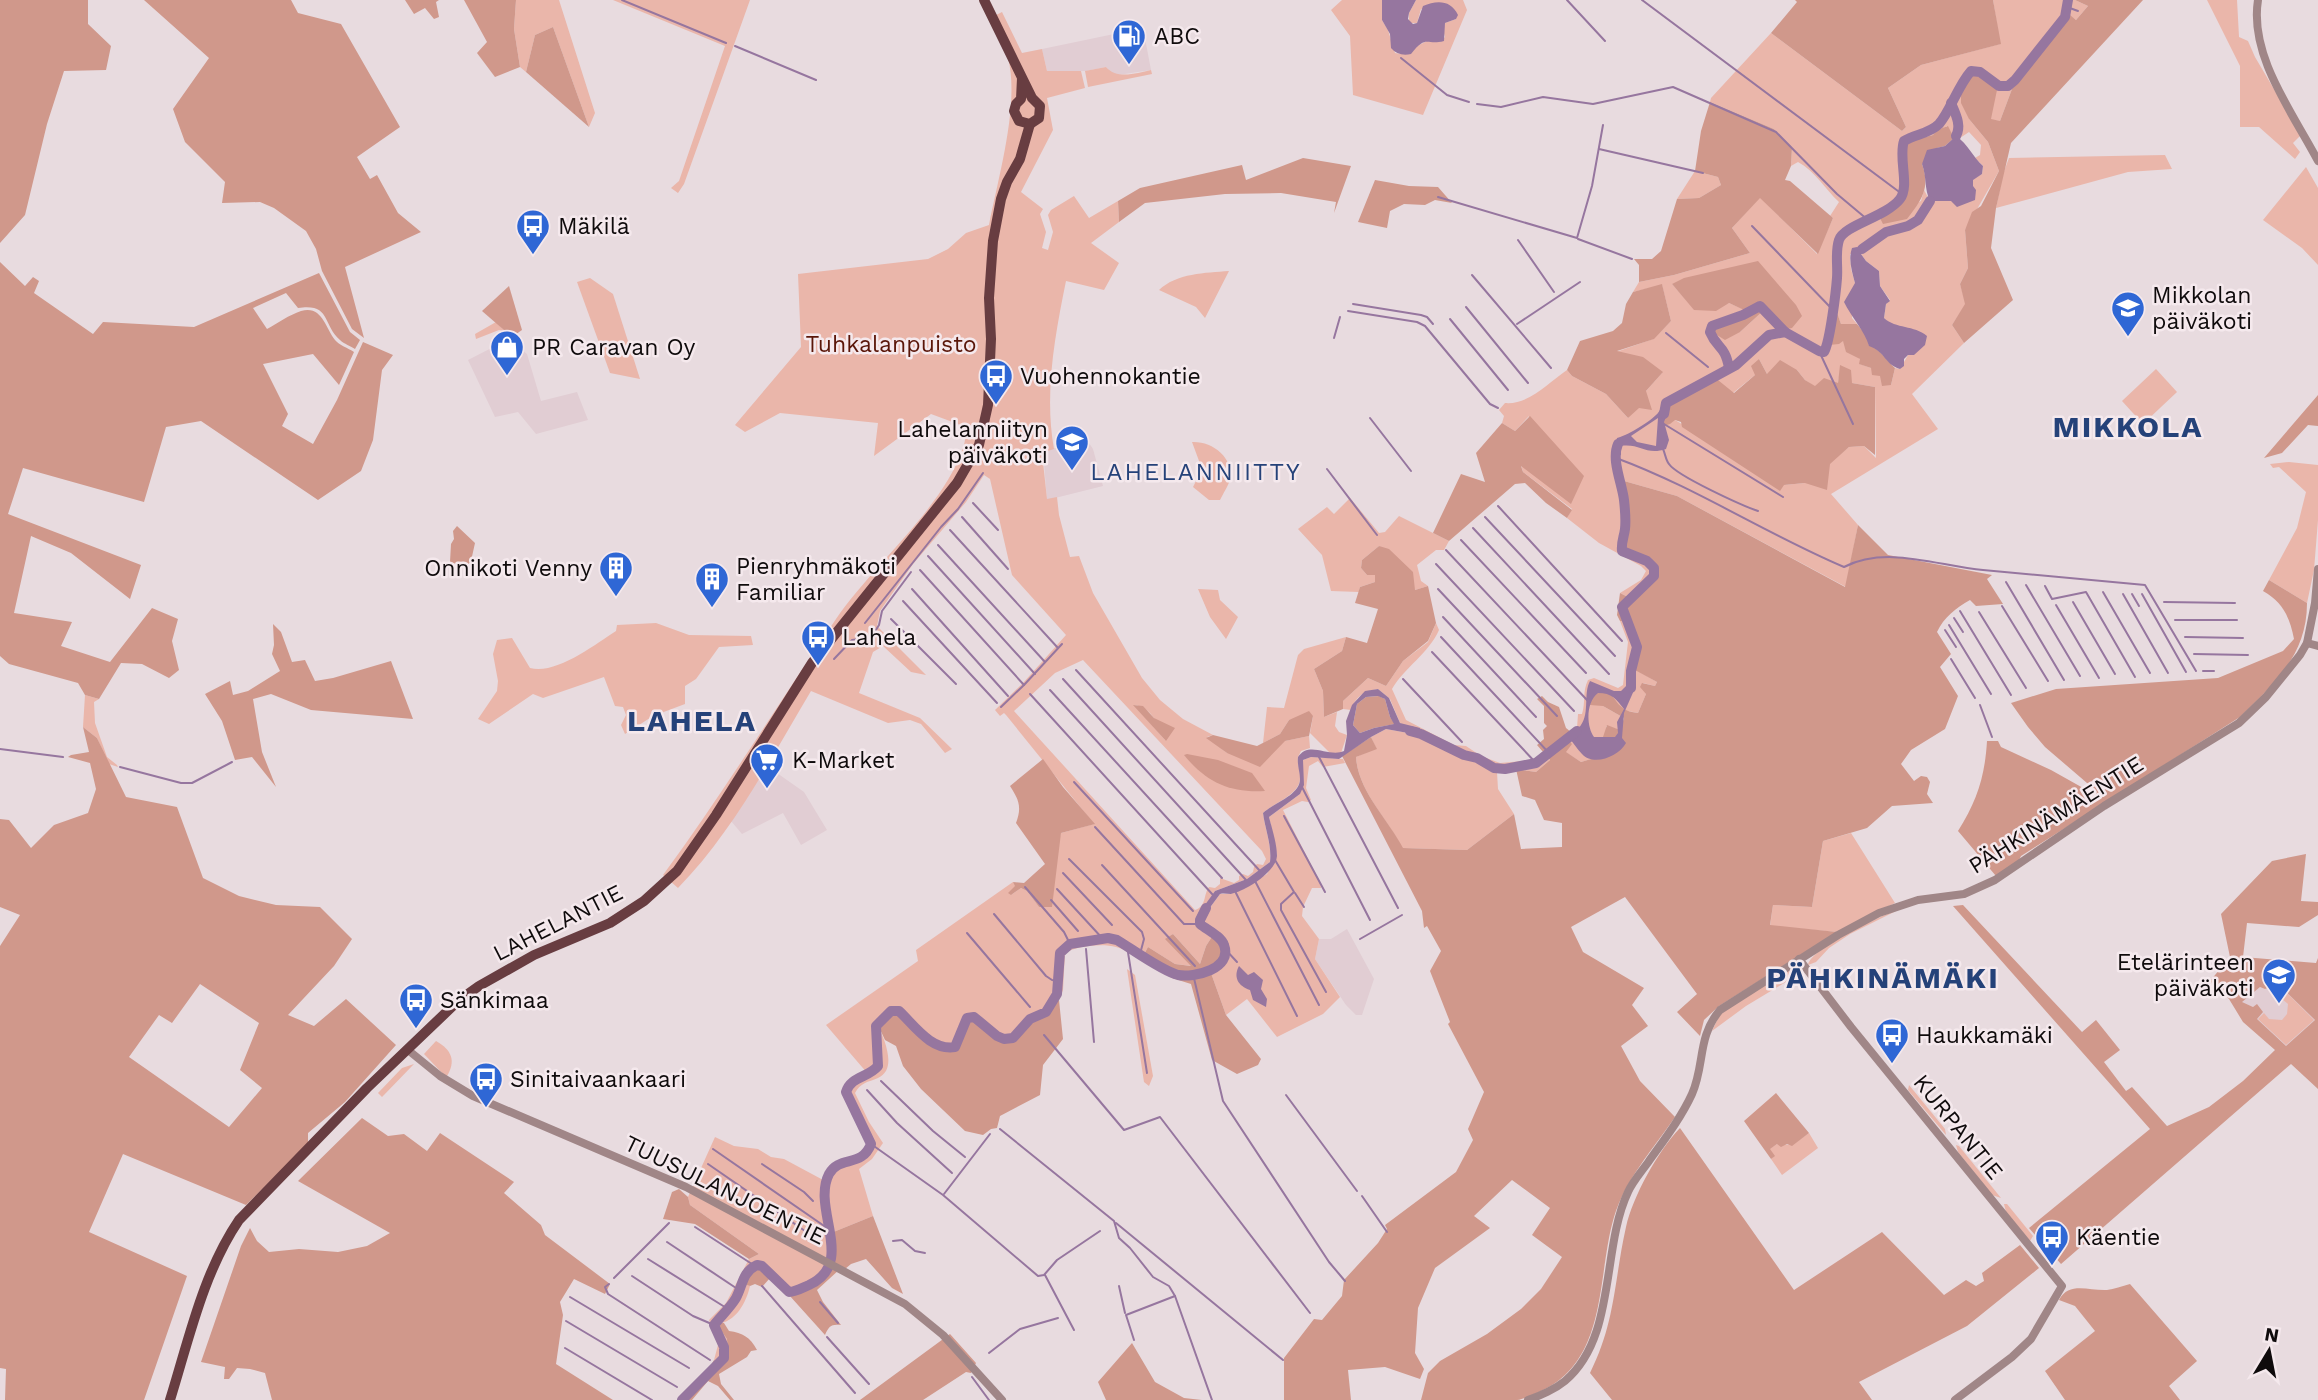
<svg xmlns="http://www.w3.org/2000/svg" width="2318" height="1400" font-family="'Work Sans',sans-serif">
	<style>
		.built { fill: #e1cdd3 }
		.green { fill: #eab6aa; fill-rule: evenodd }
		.forest { fill: #d0988b; fill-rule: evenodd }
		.water { fill: #96769f; fill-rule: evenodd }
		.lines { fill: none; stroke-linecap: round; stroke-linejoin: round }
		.stream { stroke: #96769f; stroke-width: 2 }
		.river { stroke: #96769f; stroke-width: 10 }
		.minor { stroke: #a08687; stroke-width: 8 }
		.major { stroke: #683d41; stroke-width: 10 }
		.labels { text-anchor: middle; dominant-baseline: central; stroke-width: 5; stroke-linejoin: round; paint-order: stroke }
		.poi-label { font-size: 23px; fill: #0f0b0c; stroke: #f5e9ed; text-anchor: start }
		.park-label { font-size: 23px; fill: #5a1609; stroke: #f5e9ed }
		.street-label { font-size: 23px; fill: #0f0b0c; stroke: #f5e9ed }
		.neighbourhood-label { font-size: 24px; letter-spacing: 2px; fill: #254279; stroke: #f5e9ed }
		.district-label { font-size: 30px; font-weight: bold; letter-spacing: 2px; fill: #254279; stroke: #f5e9ed }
	</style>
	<rect width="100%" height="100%" fill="#e8dbdf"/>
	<g class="built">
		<polygon points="1143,28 1151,70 1118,75 1110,72 1106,67 1086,71 1047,71 1042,49"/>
		<polygon points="509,339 527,354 541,401 577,392 588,420 536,434 518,412 495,417 468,360"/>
		<polygon points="1087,440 1093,449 1103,486 1047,500 1043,451"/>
		<polygon points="767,766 804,792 827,830 801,845 783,813 742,834 731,821"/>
		<polygon points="1347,929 1374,979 1362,1015 1356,1015 1346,1005 1315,959 1319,939 1331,939"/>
		<polygon points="2273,986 2281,987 2315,1020 2286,1047 2256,1019 2257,1005 2253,1007 2241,1002 2260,987 2265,989"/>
	</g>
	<g class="green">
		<polygon points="516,0 559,0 595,113 589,127 553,27 535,35 526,72 520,67 514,29"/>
		<polygon points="613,0 750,0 684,184 678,193 671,188 679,181 725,46"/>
		<polygon points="1342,0 1382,0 1382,20 1388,30 1395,53 1401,54 1427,41 1440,42 1445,37 1443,30 1445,23 1456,19 1421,9 1417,23 1409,23 1409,13 1416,0 1463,0 1467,10 1423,115 1353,95 1350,36 1331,10"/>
		<path d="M1993,0H2075L2088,6L2076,20L2069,15L2012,89L2000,121L1969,119L1988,142L1999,171L1965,230L1968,268L1960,284L1966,304L1952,325L1964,343L1912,394L1938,429L1831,494L1858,525L1846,587L1677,496L1624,481L1629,522L1624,543L1631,553L1651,558L1655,576L1632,599L1620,593L1641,580L1646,571L1641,566L1599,543L1567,518L1572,509L1523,472L1521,465L1529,416L1515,431L1502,423L1504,416L1499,410L1505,403C1529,405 1548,383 1567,370L1572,376L1606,394L1628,418L1646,391L1662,373L1616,352L1653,339L1671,321L1662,285L1633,292L1639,282L1674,275L1750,253L1732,228L1760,197L1817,254L1833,218L1830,216L1839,202C1825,189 1815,171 1798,162L1791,166L1792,147L1774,129L1710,102L1711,98L1771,33L1902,131L1906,127L1888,88L1921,65L2000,44ZM1947,126L1954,138L1957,136L1960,138L1969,132L1981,145L1980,155L1975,158L1983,166L1982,174L1973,179V186L1951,201H1930L1924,190L1921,201L1880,218L1886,215L1906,195L1904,146L1908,140L1933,135ZM1850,254H1861L1866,261L1879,271L1880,286L1890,300L1886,304L1884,318L1914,355H1908L1900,369L1895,368L1891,385L1871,368L1860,364V359L1843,341L1836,311L1841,324H1857L1852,318L1855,283L1851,269ZM1672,284L1801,316L1764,310L1740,332L1745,310L1729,303L1695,310ZM1759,359L1767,374L1797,370L1805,380L1815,387L1838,383L1841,366L1852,383L1875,387L1876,458L1864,446L1849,447L1805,483L1784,485L1675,420L1733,393L1755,375Z"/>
		<polygon points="2207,0 2237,0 2239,37 2248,41 2255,57 2301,135 2293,143 2300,152 2295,159 2259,127 2240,127 2240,66"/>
		<path d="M1002,12L1022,53L1042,49L1047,71H1081L1085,88L1047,98L1053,130L1021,192L1043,209L1040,214L1046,232L1042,248L1048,250L1053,232L1048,215L1051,210L1074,196L1089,218L1118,201L1119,222L1091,243L1119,263L1104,290L1066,281C1055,335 1044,394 1054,449L1042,453L1047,499L1057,497L1059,515L1070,557L1079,556L1093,593L1142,678L1160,700L1183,719L1213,735L1207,737L1227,753L1309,736L1310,748L1301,751L1298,757C1297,765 1301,772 1300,779C1299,795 1274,803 1263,813C1265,829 1272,846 1270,862L1247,879L1215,891L1198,917H1203L1220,894H1231L1267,874L1277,855L1269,817L1300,794L1303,760L1311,757L1343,759L1345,763L1323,767L1318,761L1309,766L1306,788L1311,800L1308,802L1302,801L1283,810L1320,882L1321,888H1312L1303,907L1302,916L1319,939L1315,959L1340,997L1323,1014L1277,1037L1247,999L1226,1015L1211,973L1219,967L1215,932L1206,946L1200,964L1173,934L1166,939L1192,966L1175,964L1148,947L1141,960C1133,955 1125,949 1116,947C1102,943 1076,946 1065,953L1063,990L1059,1000L1047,1014L1031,1020L1012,1040L997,1038L981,1023L967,1022L957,1049L942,1051L932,1046L896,1012L878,1025C884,1039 898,1069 878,1078C868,1082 860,1083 855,1093L869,1122L883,1143L872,1159L859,1169L873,1216L831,1233C836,1268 826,1289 789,1295L759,1268L743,1282L750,1286C746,1303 736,1322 717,1324L727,1339L728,1358L721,1364L714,1360L718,1345L709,1320L726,1303L749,1259L759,1254L690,1205L688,1197L715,1137L734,1146L758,1149L771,1157L784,1159L825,1181L834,1169L865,1154L867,1141L845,1092L848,1083L868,1074L826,1025L918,961L916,950L1013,882L1016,886L1011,895L1021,888L1027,891L1039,907L1061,833L1094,824L1006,715L1004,713L1000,716L995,710L1023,683L1066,635L1012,575L990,479L984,475L966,502L913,564L880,611L877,626L926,675L911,672L883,646L873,652L859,693L920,718L952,749L945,753L921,724L910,720L888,723L811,691C771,758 733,832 678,888L663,875C724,792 778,704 836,619C873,565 943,508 963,448C966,441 965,433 966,427L931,414L874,456L878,423L780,413L745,432L735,425L801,347L798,274L928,259L948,249L966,233L989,225C998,178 1020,104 1008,58C1004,44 996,31 990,18ZM1083,660L1262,851L1266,859L1263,865L1257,864L1254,867L1253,872L1248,876L1243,874L1239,876V880L1234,883L1220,878V884L1215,888L1209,887C1203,895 1207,906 1195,910L1014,711L1055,673ZM1134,705C1152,707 1159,726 1166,741Z"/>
		<path d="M1106,67C1117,80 1137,73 1151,70L1152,74L1088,87L1085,71Z"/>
		<polygon points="2165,155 2172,169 2128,172 1996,208 2003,174 2009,158"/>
		<polygon points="2306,167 2318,188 2318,265 2302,248 2263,220"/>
		<polygon points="1695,171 1718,177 1721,185 1699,198 1677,199"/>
		<path d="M1229,271L1205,318L1196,307L1159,290C1177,273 1205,273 1229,271Z"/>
		<polygon points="590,278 613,294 640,379 610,373 577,282"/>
		<polygon points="496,322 505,331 499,330 476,339 475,334"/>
		<polygon points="2156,369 2177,392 2143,424 2122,401"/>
		<path d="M1192,442C1212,441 1234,457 1230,480C1228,486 1223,494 1220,500H1209L1193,487L1202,469Z"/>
		<polygon points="2289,462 2318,465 2318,520 2314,570 2307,603 2269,580 2297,528 2306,492 2279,467 2273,468 2270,464"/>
		<polygon points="1350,498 1379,533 1385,532 1399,516 1449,541 1444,550 1436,550 1417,565 1421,581 1428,586 1415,590 1379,546 1362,560 1361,568 1367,575 1376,575 1375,582 1360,587 1359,592 1331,591 1322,555 1298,529 1327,507 1334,514"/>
		<polygon points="1198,589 1218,590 1220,600 1238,617 1226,639 1210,617"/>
		<path d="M1620,621H1630L1641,646L1635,669L1657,682L1655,686L1643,683L1646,694L1638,713L1603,706L1624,718L1620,730L1606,726L1613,753L1581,762L1565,752V737L1577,728L1578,714H1582C1586,702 1582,692 1588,680L1594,678L1618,688L1623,685L1628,642Z"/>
		<path d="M656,623L689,635L751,636L753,645L719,647L696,679L685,686V704L653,716L625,734L621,725L626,715L623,707L615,706L604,677L543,698L533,694L489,724L478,719L497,691L498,681L493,654L497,640L512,638L530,668C556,675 594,645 616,631L617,625Z"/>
		<path d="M1436,623L1439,630C1429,653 1405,667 1392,689L1406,720L1454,745L1466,746L1481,756L1500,763L1535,760L1542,752L1550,760L1536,772L1516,769L1497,772L1498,789L1514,814L1467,850L1402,848C1388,819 1358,791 1356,757L1376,748L1371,737L1386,729L1419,735L1400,723L1390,699L1378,689C1364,691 1356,696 1351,710L1343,709V701L1368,678L1386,686L1403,661L1428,642Z"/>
		<polygon points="1346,637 1342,651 1314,669 1323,691 1324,717 1337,712 1335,726 1339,732 1347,735 1341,753 1330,753 1310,733 1313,716 1289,720 1280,734 1263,743 1267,707 1284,708 1298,655 1304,649"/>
		<polygon points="85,695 99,699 94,702 95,723 107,757 117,765 118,767 109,764 97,738 83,727"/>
		<polygon points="1851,833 1895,903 1837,932 1770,926 1773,905 1812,907 1823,841"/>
		<path d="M1900,909L1850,934L1829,948L1816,962L1808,965C1811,948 1882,915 1900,909Z"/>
		<polygon points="1793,967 1797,968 1799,974 1746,1006 1712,1031 1720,1014"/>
		<polygon points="1127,969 1135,975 1153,1076 1149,1086 1144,1082"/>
		<polygon points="2285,991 2314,1020 2286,1045 2258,1019 2264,1013 2269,1019 2282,1020 2287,1014 2288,1004 2281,998"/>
		<path d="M436,1041C452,1050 456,1061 447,1076L444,1075L424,1054Z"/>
		<polygon points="414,1064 382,1097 378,1093 402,1068"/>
		<polygon points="1909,1085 1945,1129 1946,1135 1908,1090"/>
		<polygon points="1809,1133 1818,1148 1782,1175 1771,1159 1774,1156 1769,1149 1777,1144 1792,1145"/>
		<polygon points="1956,1145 1959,1146 2001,1198 1992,1195 1958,1152"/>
		<polygon points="2004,1204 2007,1204 2033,1236 2030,1241 2006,1212"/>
	</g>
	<g class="forest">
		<polygon points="0,0 88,0 88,24 111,46 106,70 64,71 47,124 25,215 0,243"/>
		<polygon points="144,0 291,0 298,13 341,24 400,127 357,157 370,179 377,175 398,213 421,232 345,267 364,338 352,329 322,271 316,249 306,231 274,208 260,202 222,203 225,182 185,142 173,109 209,58"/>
		<polygon points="405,0 439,0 436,2 439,17 434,19 425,8 414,14"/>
		<polygon points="464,0 516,0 514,29 520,67 495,77 477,53 487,42"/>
		<polygon points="1795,0 1993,0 2001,44 1921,65 1888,88 1906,127 1902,131 1771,33 1797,2"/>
		<polygon points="2075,0 2143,0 2011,143 1996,208 1991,248 2013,300 1964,343 1952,325 1965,304 1960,284 1968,268 1965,230 1972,212 1981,206 1999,171 1988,142 1969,119 1961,103 1961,90 1970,75 1980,74 1997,90 1991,119 2000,121 2012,89 2070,15 2076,20 2088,6"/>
		<polygon points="553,27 589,127 526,72 535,35"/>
		<polygon points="1710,102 1774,129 1792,147 1791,166 1785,180 1790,181 1833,218 1818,254 1760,198 1732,228 1750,253 1674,275 1639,282 1639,265 1634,259 1652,259 1661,251 1677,199 1699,198 1721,185 1718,177 1695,171 1701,131"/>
		<path d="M1948,126L1954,138L1945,146L1937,148L1922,164C1931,188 1921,201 1907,219L1883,224L1880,218L1886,215L1906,195L1904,146L1905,142L1933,135L1937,130Z"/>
		<polygon points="1303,158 1351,166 1334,213 1336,202 1281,193 1225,194 1145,203 1119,222 1118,201 1140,188 1242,165 1246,180"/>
		<polygon points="1375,180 1409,186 1438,187 1452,203 1435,200 1425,205 1404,204 1390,211 1387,228 1358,222"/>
		<polygon points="1758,261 1796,305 1802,316 1792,328 1782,330 1763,311 1740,332 1725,340 1712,332 1722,319 1744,310 1729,303 1716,311 1694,310 1672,284 1684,278"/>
		<path d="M0,262L25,286L33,277L39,281L34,293L93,334L103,322L194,327L319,273L350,332L360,340L355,349C351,346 344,344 340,340C322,324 331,303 298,308L286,293L253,308L267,329C278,323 289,315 301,311C322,305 325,327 335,340C339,345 348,348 354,352L339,385L313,354L263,364L288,414L282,426L313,444L337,400L363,342L393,355L382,370L373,440L361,471L318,500L201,421L166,427L144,502L23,468L8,514L141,565L130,599L71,553L31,536L14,613L72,622L61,646L110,662L152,608L178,619L172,641L179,670L169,678L142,664L121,663L99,699L85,695L78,683L9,664L0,656Z"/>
		<polygon points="1662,284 1671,321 1654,339 1617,351 1643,357 1663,372 1646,391 1652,410 1639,408 1628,418 1606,394 1572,376 1567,370 1580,341 1613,331 1622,323 1626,304 1633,292"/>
		<polygon points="509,286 522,330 512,337 482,311"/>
		<path d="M1836,310L1841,324H1857L1867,336L1869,345C1881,350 1885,359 1895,368L1891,385L1882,386L1880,376L1872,375L1871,368L1859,364L1860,359L1846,352L1843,341L1839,344L1829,345Z"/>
		<polygon points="1759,359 1767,374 1780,360 1797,370 1805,380 1815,386 1824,378 1838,383 1840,365 1851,370 1852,383 1875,387 1875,455 1864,446 1849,447 1830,464 1827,490 1805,483 1784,485 1780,491 1682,427 1681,422 1675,420 1670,424 1660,427 1665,402 1713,376 1734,393 1755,375 1751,366"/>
		<polygon points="2318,395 2318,426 2308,425 2282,453 2264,458"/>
		<polygon points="1530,416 1584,476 1571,504 1521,466 1523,472 1572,510 1567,518 1546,503 1525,483 1515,484 1449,541 1433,533 1461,474 1485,482 1476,453 1502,423 1515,431"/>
		<path d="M1624,481L1677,496L1845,587L1858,525L1888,555L1992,575L1987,579L2003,604L1976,606L1970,600C1956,608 1944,617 1937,632L1951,654L1940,667L1958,696L1945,729L1911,750L1901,764L1914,781L1921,776L1927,777L1930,782L1927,794L1933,803L1892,806L1867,828L1823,841L1812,907L1773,905L1770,925L1837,932L1719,1006L1704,1020L1700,1036L1677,1012L1697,994L1625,897L1571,927L1583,952L1644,988L1632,1005L1648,1026L1621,1046L1640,1081L1675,1117C1653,1149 1625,1180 1614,1217C1596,1278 1609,1363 1537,1393C1531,1395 1524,1399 1517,1400C1486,1400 1453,1400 1421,1400L1428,1373L1440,1361L1487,1334L1521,1309L1541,1289L1562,1257L1532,1235L1550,1208L1512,1180L1474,1216L1490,1228L1435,1268L1418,1308L1415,1353L1424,1369L1420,1379L1385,1367L1348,1370L1351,1400H1284V1358L1314,1319L1322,1320L1342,1296L1344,1280L1378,1243L1387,1229L1385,1225L1456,1172L1473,1140L1468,1129L1484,1092L1448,1024L1450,1022L1430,971L1441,951L1427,926L1424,928L1422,911L1342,756L1371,737L1377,749L1356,757C1358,791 1388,819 1403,848L1467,850L1514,814L1521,849L1562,847V823L1544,820L1535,800L1522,796L1516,769L1536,772L1550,760L1537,745L1544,739L1543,730L1547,726L1544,723V706L1537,699L1542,696L1548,702L1559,707L1566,728L1571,732L1565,737L1572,744L1566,752L1581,762L1611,753L1599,749L1607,725L1620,730L1624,718L1603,706L1590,705L1591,694C1617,688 1611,702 1626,710C1630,712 1634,712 1638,713L1646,694L1640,687L1642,683L1655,686L1657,682L1635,670L1641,646L1631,621H1620L1617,615L1620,593L1632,599L1655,576L1651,558L1624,550V543L1629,522Z"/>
		<polygon points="457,526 475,543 471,561 466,567 450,562 451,544 454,539 453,531"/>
		<polygon points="1379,546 1389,549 1413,572 1415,590 1428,586 1436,623 1428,641 1403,661 1386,686 1368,678 1343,701 1343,709 1324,717 1323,691 1314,669 1342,651 1346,637 1367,643 1378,609 1355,603 1360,587 1375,582 1375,575 1367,575 1361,568 1362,560"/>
		<path d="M2269,580L2307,603C2307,655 2275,683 2240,717L2021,856L2018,862L1996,876L1958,831C1977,801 1985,776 1987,741H1998L2001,747L2051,770L2092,793L2094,789L2045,747L2028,727L2011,703L2056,689L2218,678L2283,651L2294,639C2290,618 2283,602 2263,591Z"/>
		<polygon points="273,624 281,632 292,662 305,660 315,681 333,678 391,661 413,719 311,710 271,694 253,699 262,752 276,787 252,757 235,760 222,721 205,694 230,681 233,695 248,691 280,671 272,654 274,645"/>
		<polygon points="1379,696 1385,699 1390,717 1395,724 1374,728 1360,733 1353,725 1357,704 1366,697"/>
		<polygon points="1133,705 1143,706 1154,718 1175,728 1166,741"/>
		<polygon points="1309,711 1313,716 1309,736 1285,741 1260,767 1227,753 1206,738 1213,735 1257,746 1280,734 1289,720"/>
		<path d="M83,727L97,738L126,797L177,807L203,878L239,896L276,905L320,907L352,939L334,966L288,1015L314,1026L346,999L396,1045L345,1102L308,1133V1144L246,1205L123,1154L89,1232L187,1276L144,1400H5L6,1369L0,1368V946L20,915L0,907V819L9,820L31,848L54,825L88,813L96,789L90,763L68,757L71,755L89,752ZM200,984L259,1023L240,1070L262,1088L229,1127L129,1057L159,1015L172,1023Z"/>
		<path d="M1187,754L1218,760L1252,773L1265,791C1230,793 1207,783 1184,755Z"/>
		<path d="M1043,759L1063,787L1095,824L1061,833L1052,907H1039L1027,891L1021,888L1011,895L1008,893L1015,886L1013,882L1024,883L1045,864L1016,823C1022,807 1019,800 1010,786Z"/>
		<path d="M2306,854L2301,901L2318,902V915L2299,927L2247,923L2243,957L2316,963L2318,958V1089L2291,1064L2061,1264L2029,1228L2150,1129L1953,906L1963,905L2082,1032L2096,1020L2120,1050L2104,1062L2126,1091L2132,1087L2167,1126L2209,1107L2243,1081L2275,1050L2243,1022L2229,999L2210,981L2230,957L2221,914L2272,861ZM2273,986L2281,987L2315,1020L2286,1046L2257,1019L2263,1012L2257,1004L2253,1007L2242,1002L2260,987L2265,989Z"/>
		<path d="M1215,932L1227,946C1226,958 1220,966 1211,973L1226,1015L1261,1059L1258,1065L1237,1074L1212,1060L1191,984L1172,978L1141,960L1148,947L1175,964L1191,966L1165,939L1173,934L1200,964L1206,946Z"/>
		<polygon points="1059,1000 1063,1039 1043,1065 1040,1095 1000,1116 997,1128 991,1129 983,1135 965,1131 921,1089 903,1066 896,1046 885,1040 878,1025 896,1012 932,1046 942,1051 957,1049 967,1022 974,1020 997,1038 1012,1040 1031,1020 1047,1014"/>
		<polygon points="1776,1093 1809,1133 1792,1146 1787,1144 1781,1147 1777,1144 1770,1149 1775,1156 1771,1159 1744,1121"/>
		<polygon points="362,1118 388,1136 404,1134 427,1151 440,1133 514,1182 504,1193 541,1225 545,1235 610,1284 605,1294 574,1279 560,1302 563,1315 556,1364 613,1400 272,1400 265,1373 250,1369 237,1368 229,1379 224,1379 225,1367 201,1362 241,1246 250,1228 257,1241 269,1252 299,1249 338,1252 367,1246 390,1233 298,1181"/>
		<path d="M1680,1128L1794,1290L1882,1232L1944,1295L1966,1280L1976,1286L1984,1281L1982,1273L2020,1245L2039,1268L1967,1326L1859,1382L1872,1400H1612L1590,1373C1616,1321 1614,1280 1626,1227C1633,1196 1658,1151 1680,1128Z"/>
		<polygon points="679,1189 688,1197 690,1205 759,1254 749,1259 695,1224 663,1219 672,1192"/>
		<path d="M873,1216L903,1294L892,1288L866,1259L851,1264L845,1269H840L817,1290L823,1302L841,1325C831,1324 829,1326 825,1335L789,1295C826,1289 836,1268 831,1233Z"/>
		<polygon points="759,1268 770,1278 762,1287 755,1284 750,1286 742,1283 752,1269"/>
		<path d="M2130,1284L2197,1361L2169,1386L2180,1400H2065L2045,1371L2095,1331L2075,1306L2059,1300C2069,1281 2089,1291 2107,1290C2114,1289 2122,1286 2130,1284Z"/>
		<path d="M716,1323H724L729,1331C743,1333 750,1337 757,1350L751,1351L747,1357L719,1374L721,1384L734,1400H730L718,1386L708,1381L692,1400H677L709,1369L714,1360L721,1364L728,1358L727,1339Z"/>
		<polygon points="950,1334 976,1363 971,1373 966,1372 923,1400 860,1400"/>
		<polygon points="1132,1343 1155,1382 1184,1398 1202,1400 1106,1400 1098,1382"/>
	</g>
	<g class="water">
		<path d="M1382,0H1416L1409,13L1408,19L1413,24L1417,23L1423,6C1437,0 1451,0 1458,15L1456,19L1445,23L1444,41C1426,46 1427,34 1411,54C1403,56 1396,54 1391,48L1390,34L1382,20Z"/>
		<path d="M1956,136C1968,144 1973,157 1983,166L1982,174L1973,180V186L1976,190L1975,200L1957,207L1951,201H1930C1924,188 1927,178 1922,164L1927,150L1945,146Z"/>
		<path d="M1857,247L1862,249L1861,254L1866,261L1879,271L1880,286L1890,301L1886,304L1884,318C1896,329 1914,325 1927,336L1925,345L1914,355H1908L1904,359V366L1900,369C1884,364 1886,352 1869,346C1865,331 1851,317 1844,302L1855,283C1852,272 1848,259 1852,248Z"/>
		<path d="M1665,401L1671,404L1664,422L1669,440L1666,449C1646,456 1640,443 1621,446V455L1613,454L1617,438C1626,436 1648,423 1656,415C1660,412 1662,405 1665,401ZM1658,418L1656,446L1637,442L1631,436Z"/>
		<path d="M1630,675L1633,676L1635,688L1624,713L1622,738L1626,743C1619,756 1594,767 1582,754C1577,749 1573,742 1568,737C1572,733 1578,730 1581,725C1590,712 1583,694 1590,681L1614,691H1621L1628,684ZM1598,693C1612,693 1616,699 1624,709L1617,722L1618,733L1615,737H1594C1586,726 1586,702 1598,693Z"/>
		<path d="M1378,689L1389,698L1400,723L1420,728L1419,735L1386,729L1371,737L1339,759L1311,757L1303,760L1304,785L1300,794L1269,817C1272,829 1277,844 1277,856C1276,872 1246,891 1231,894C1227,894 1224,893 1220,894L1203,917L1199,919L1202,909L1215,891L1247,879L1270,862C1272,845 1265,829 1263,813C1274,803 1300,795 1300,779C1300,772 1297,765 1298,757C1309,740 1329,758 1344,751L1347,735L1346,721L1352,705L1365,691ZM1378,696L1385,699L1390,717L1394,724L1374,728L1360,733L1353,725L1357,704L1366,697Z"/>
		<path d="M1239,966L1248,975L1254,972L1263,980L1261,989L1267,999L1266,1007L1253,1000L1250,990C1238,986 1233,977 1239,966Z"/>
	</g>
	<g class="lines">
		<g class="stream">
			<polyline points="622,0 726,43"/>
			<polyline points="1567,0 1605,41"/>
			<polyline points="1642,0 1902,194"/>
			<polyline points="2067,7 2078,11"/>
			<polyline points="735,46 816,80"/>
			<polyline points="1401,58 1447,95 1469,102"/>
			<polyline points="1477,104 1501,107 1543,97 1593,104 1673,87 1776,132 1837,194 1868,220"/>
			<polyline points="1599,149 1703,173"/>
			<polyline points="1438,197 1577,238 1592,186 1603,125"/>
			<polyline points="1752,226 1832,309"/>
			<polyline points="1578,239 1632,259"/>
			<polyline points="1518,240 1554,292"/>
			<polyline points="1472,275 1551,368"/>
			<polyline points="1353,304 1421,315 1427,317 1433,324"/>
			<polyline points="1466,307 1528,383"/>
			<polyline points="1348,311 1417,322 1425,326 1490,404 1498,408"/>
			<polyline points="1450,319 1508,390"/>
			<polyline points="1517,324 1580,282"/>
			<polyline points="1666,333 1708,367"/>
			<polyline points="1334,338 1340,317"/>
			<polyline points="1819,351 1853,424"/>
			<polyline points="1370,418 1411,471"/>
			<polyline points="1664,424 1783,497"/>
			<path d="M1663,449C1665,453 1666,461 1669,464C1677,476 1743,506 1758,511"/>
			<path d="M1616,458C1695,487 1766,534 1844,567C1887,545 1938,566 1983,570C2037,575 2091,580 2145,585L2196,671"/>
			<polyline points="1327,469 1377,535"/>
			<polyline points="973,503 998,530"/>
			<polyline points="1498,506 1622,641"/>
			<polyline points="962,517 1008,569"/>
			<polyline points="1485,517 1615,656"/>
			<polyline points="1473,528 1609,674"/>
			<polyline points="950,530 1058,648"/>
			<polyline points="1461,540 1586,673"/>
			<polyline points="938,545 1045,662"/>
			<polyline points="1446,550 1587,700"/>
			<polyline points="928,556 1035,674"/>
			<polyline points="1436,564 1574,711"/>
			<polyline points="920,570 1024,685"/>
			<polyline points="2006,582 2064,680"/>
			<polyline points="2026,585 2080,676"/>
			<polyline points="2045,586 2052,599 2086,592 2135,677"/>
			<polyline points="912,589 1008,696"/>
			<polyline points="1438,589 1557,716"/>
			<polyline points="2103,592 2150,673"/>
			<polyline points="2123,594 2168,673"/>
			<polyline points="2132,594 2139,606"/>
			<polyline points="2142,594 2186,672"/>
			<polyline points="903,601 997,703"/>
			<polyline points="2073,602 2115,674"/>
			<polyline points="2164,602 2235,603"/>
			<polyline points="2056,605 2099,678"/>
			<polyline points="2002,606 2048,681"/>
			<polyline points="1960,611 2011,695"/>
			<polyline points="1979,612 2026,688"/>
			<polyline points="1443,617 1536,717"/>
			<polyline points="1954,618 1963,632"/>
			<polyline points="891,619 956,684"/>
			<polyline points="2175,620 2237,620"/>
			<polyline points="865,623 941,527 958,509 983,473"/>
			<polyline points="1949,625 1991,694"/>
			<polyline points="1945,630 1956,647"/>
			<polyline points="874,633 879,625 882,611 911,572"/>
			<polyline points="1441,637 1549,753"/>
			<polyline points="2185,637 2243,638"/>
			<polyline points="1432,652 1536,763"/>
			<polyline points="2194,654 2248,655"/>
			<polyline points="834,659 852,640 866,638"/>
			<polyline points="1951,659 1975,698"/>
			<polyline points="1076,670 1260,871"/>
			<polyline points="2203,671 2214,671"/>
			<polyline points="1063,679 1246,880"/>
			<polyline points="1403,679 1462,742"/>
			<polyline points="1050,690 1222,878"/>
			<polyline points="1030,694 1213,895"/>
			<polyline points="1980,705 1992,737"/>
			<polyline points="1001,707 1024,685 1062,644"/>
			<polyline points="0,749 63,757"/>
			<polyline points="1319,757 1398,908"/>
			<polyline points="120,767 181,783 192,783 232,762"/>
			<polyline points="1074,782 1193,911"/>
			<polyline points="1302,787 1370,920"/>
			<polyline points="1284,816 1325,892"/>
			<polyline points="1095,827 1184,924 1200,924"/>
			<polyline points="1069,859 1142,932 1144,939 1140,954"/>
			<polyline points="1275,860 1294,892 1281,904 1281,910 1326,992"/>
			<polyline points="1102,865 1195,966"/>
			<polyline points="1063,873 1112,925"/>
			<polyline points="1254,879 1319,1005"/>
			<polyline points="1025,887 1064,932 1070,944"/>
			<polyline points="1057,889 1103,939"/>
			<polyline points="1235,891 1297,1016"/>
			<polyline points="1295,893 1304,907"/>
			<polyline points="1051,900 1078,931"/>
			<polyline points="994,914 1046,976 1052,980 1059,981"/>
			<polyline points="967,933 1030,1007"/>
			<polyline points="1360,939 1402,915"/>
			<polyline points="1127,946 1147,1073"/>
			<polyline points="1086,949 1094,1042"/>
			<polyline points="1225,949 1237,962"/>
			<polyline points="1193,974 1223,1101 1329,1262 1345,1281"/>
			<polyline points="1044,1035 1124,1130 1160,1117 1310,1313"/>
			<polyline points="881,1081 933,1131 965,1157"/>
			<polyline points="867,1090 897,1123 952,1173"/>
			<polyline points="1286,1095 1357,1191"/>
			<polyline points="1000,1129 1114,1221 1119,1238 1130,1248 1153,1277 1169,1286 1175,1296 1212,1400"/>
			<polyline points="871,1144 943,1195 1038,1276 1044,1275 1057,1260 1100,1231"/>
			<polyline points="713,1149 830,1230"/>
			<polyline points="708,1164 805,1231"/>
			<polyline points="762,1164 804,1192 813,1201"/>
			<polyline points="944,1194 990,1134"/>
			<polyline points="1362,1196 1387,1232"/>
			<polyline points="1116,1223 1283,1360"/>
			<polyline points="695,1227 755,1266"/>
			<polyline points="893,1241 902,1240 915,1251 925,1253"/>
			<polyline points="667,1242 739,1290"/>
			<polyline points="648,1259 728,1309"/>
			<polyline points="1045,1275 1074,1330"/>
			<polyline points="632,1276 693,1316 714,1325"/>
			<polyline points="614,1278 669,1223"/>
			<polyline points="609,1284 605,1287 608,1294 710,1360"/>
			<polyline points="762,1286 855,1393"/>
			<polyline points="1119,1286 1125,1313"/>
			<polyline points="570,1297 689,1368"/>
			<polyline points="820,1302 838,1323"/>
			<polyline points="566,1321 677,1387"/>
			<polyline points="827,1337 869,1384"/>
			<polyline points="1134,1340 1126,1315 1175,1296"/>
			<polyline points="565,1348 652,1400"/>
			<polyline points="989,1353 1020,1329 1058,1318"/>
			<polyline points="972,1377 989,1400"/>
		</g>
		<g class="river">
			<path d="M1951,103C1955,113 1962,125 1956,136"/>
			<polyline points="1862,249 1886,232 1908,226 1918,220 1930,201"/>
			<path d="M1729,368C1725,345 1717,349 1710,332L1712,326L1743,315L1760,306L1785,332"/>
			<path d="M1664,414L1666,403L1736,365L1769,335L1785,332L1819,351L1824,352C1830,342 1836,291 1837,278C1838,265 1835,252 1839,240C1844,225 1886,217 1900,199C1910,186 1898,157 1904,141C1915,134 1929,134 1939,124C1950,112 1957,87 1971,71L1980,72L1999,86H2008L2015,80L2065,17L2068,0"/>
			<path d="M1618,444C1611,460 1622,483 1624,500C1625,509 1626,520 1625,529C1624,537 1621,542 1622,551L1647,561L1654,568V576L1622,607L1637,647L1631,671V688"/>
			<polyline points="1410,731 1421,734 1464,755 1477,758 1494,768 1505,769 1536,763 1577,731"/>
			<path d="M682,1400L724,1358V1347L714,1325C721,1316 730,1308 736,1298C743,1285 742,1272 757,1265L762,1266L789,1292C796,1292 802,1288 809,1285C857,1263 811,1209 829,1174C839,1155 862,1168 871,1144L846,1092C851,1076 868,1078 878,1066L876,1026L891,1011H899C914,1025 931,1051 955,1047L967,1018L974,1017L997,1036L1004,1039L1013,1038L1030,1019L1046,1012L1057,994L1060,953L1070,944L1108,938L1117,940C1132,949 1162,971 1178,975C1194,978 1233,969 1224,945C1221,936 1207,930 1200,924V920L1206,908"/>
		</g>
		<g class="minor">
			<path d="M2258,0C2249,56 2293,113 2318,161"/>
			<polyline points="2307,643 2318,646"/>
			<polyline points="1799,959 1851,1027 2062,1286 2031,1339 2012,1357 1955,1400"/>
			<polyline points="408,1050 440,1076 473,1096 686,1187 905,1304 943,1335 1002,1400"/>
			<path d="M1528,1400C1541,1395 1554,1390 1565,1381C1617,1337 1601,1249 1628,1192C1633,1181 1642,1171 1649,1161C1664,1140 1681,1118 1692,1094C1705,1065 1697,1037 1720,1010L1838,935L1879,913L1918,900L1964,894L1995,880L2104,806L2239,723L2266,697L2300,655L2307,643L2315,603L2318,569"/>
		</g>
		<g class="major">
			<polyline points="984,0 1032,98 1040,106 1039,118 1030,124 1019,121 1014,111 1016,104 1021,99 1022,78"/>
			<path d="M170,1400C189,1339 203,1273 239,1220L367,1088L458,1001L479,986L534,955L610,923L644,901L677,871L716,815L812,663L957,483L979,445L988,405L991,339L989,298L993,241L1001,199L1007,182L1020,159L1030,124"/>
		</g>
	</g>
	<defs>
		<g id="fuel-pin" transform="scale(1.75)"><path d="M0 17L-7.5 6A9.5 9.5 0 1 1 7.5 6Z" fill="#2f67d5" stroke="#f5e9ed"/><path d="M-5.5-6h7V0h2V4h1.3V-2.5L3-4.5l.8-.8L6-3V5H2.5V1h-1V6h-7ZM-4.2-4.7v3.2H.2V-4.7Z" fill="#fff"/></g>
		<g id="bus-pin" transform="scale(1.75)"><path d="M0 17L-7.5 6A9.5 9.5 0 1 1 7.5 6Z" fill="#2f67d5" stroke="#f5e9ed"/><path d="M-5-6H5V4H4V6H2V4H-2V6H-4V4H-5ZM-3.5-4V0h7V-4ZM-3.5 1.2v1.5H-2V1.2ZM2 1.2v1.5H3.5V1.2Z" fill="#fff"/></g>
		<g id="school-pin" transform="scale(1.75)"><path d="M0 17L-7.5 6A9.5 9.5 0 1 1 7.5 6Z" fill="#2f67d5" stroke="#f5e9ed"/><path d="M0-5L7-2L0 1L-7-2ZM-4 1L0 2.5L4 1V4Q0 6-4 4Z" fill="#fff"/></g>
		<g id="shop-pin" transform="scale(1.75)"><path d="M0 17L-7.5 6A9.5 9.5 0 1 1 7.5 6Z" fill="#2f67d5" stroke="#f5e9ed"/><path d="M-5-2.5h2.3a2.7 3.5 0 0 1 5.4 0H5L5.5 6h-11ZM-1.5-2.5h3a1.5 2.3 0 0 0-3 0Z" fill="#fff"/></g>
		<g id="building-pin" transform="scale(1.75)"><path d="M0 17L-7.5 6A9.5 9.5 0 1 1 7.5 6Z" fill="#2f67d5" stroke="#f5e9ed"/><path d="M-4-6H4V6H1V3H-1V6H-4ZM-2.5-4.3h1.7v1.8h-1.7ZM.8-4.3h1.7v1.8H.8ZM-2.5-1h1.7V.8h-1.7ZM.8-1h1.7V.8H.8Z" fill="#fff"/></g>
		<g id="supermarket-pin" transform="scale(1.75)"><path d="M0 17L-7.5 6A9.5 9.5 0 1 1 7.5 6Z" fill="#2f67d5" stroke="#f5e9ed"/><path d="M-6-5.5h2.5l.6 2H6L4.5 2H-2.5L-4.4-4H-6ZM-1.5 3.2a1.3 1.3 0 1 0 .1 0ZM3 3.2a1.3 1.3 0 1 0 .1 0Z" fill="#fff"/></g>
	</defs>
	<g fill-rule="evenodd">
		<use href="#fuel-pin" x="1129" y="36"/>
		<use href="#bus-pin" x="533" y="226"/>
		<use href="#school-pin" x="2128" y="308"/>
		<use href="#shop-pin" x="507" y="347"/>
		<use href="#bus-pin" x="996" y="376"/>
		<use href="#school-pin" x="1072" y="442"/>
		<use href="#building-pin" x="616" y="568"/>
		<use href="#building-pin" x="712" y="579"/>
		<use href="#bus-pin" x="818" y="637"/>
		<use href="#supermarket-pin" x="767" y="760"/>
		<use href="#school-pin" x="2279" y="975"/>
		<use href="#bus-pin" x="416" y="1000"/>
		<use href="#bus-pin" x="1892" y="1035"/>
		<use href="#bus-pin" x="486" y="1079"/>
		<use href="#bus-pin" x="2052" y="1237"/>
	</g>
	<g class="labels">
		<g class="poi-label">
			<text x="1154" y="36">ABC</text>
			<text x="558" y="226">Mäkilä</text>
			<text x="2152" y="295">Mikkolan<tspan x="2152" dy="26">päiväkoti</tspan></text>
			<text x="532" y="347">PR Caravan Oy</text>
			<text x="1020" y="376">Vuohennokantie</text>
			<text x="1048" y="429" text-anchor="end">Lahelanniityn<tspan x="1048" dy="26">päiväkoti</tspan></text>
			<text x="736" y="566">Pienryhmäkoti<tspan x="736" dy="26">Familiar</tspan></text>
			<text x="592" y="568" text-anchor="end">Onnikoti Venny</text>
			<text x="842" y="637">Lahela</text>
			<text x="792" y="760">K-Market</text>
			<text x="2254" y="962" text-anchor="end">Etelärinteen<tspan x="2254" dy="26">päiväkoti</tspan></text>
			<text x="440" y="1000">Sänkimaa</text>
			<text x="1916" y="1035">Haukkamäki</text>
			<text x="510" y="1079">Sinitaivaankaari</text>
			<text x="2076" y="1237">Käentie</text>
		</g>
		<g class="park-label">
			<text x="891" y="344">Tuhkalanpuisto</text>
		</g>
		<g class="street-label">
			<text transform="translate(2056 815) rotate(-32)">PÄHKINÄMÄENTIE</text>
			<text transform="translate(558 923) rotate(-27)">LAHELANTIE</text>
			<text transform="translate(1958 1127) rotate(51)">KURPANTIE</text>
			<text transform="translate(725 1190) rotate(26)">TUUSULANJOENTIE</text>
		</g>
		<g class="neighbourhood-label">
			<text x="1196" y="472">LAHELANNIITTY</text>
		</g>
		<g class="district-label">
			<text x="2128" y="426">MIKKOLA</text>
			<text x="692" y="720">LAHELA</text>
			<text x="1883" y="977">PÄHKINÄMÄKI</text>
		</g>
	</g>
	<g transform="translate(2269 1351) rotate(10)" stroke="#f5e9ed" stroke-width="5" paint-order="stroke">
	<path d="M0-5L12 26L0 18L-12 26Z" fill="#0f0b0c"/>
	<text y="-10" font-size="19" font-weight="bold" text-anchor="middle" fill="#0f0b0c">N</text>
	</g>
</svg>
